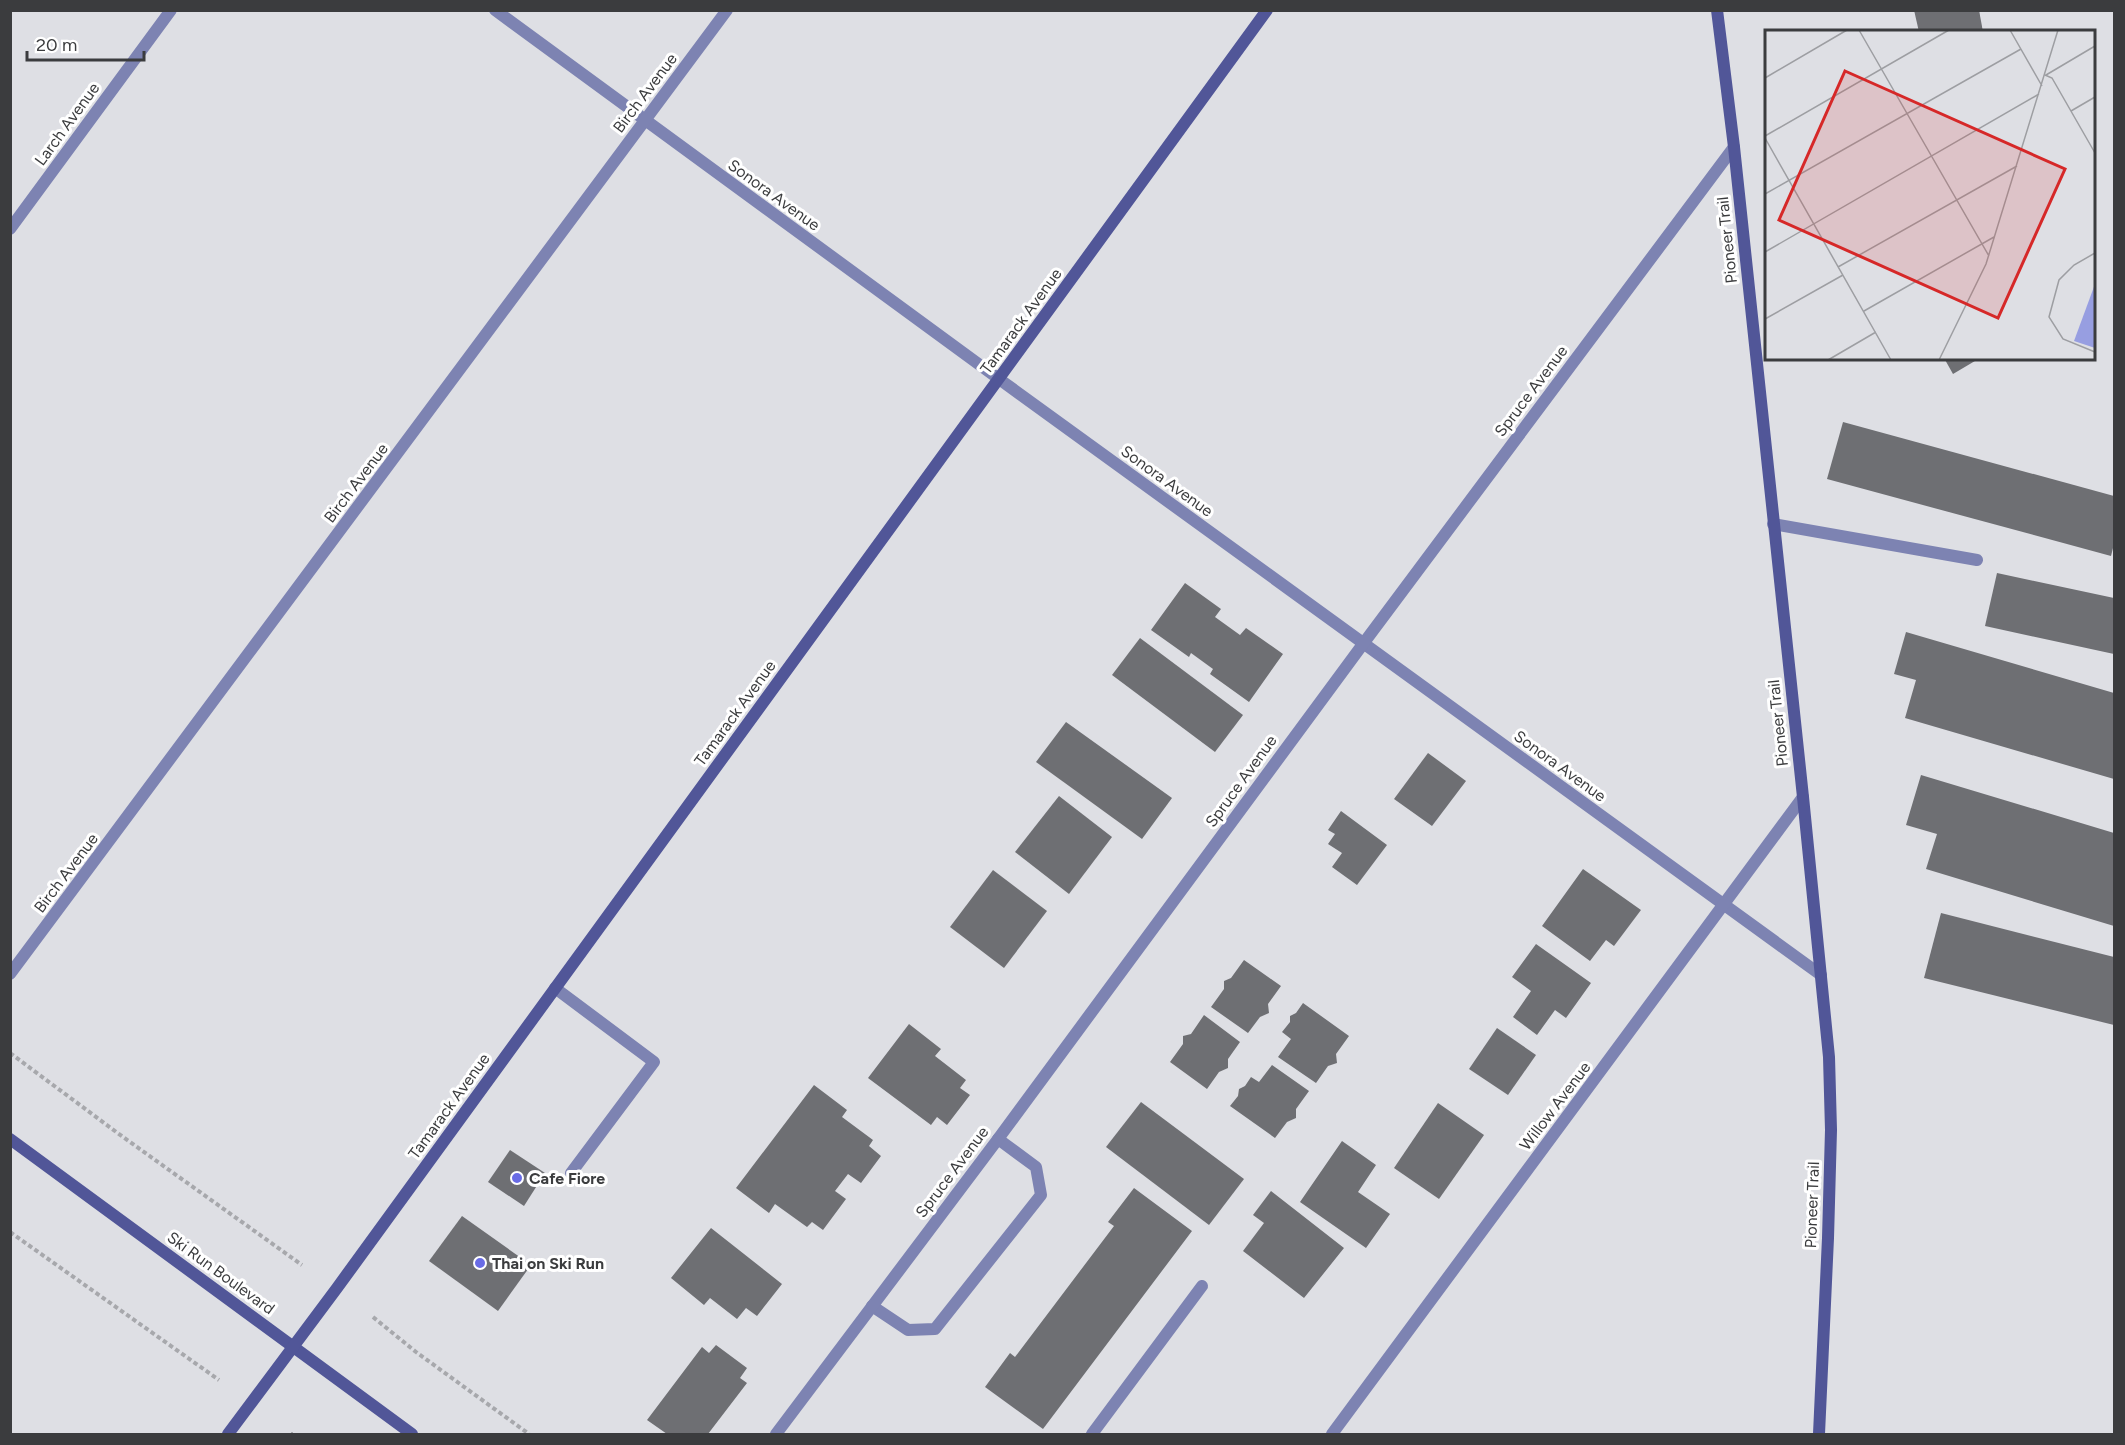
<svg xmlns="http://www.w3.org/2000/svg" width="2125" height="1445" font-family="Figtree,sans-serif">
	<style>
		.building { fill: #6e6f73 }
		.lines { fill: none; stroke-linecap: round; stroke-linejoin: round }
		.path { stroke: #a7a8ac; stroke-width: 4; stroke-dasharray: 4.5 3; stroke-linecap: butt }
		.lane { stroke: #7d83b2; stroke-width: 12 }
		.street { stroke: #7d83b2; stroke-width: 12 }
		.secondary { stroke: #515698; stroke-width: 12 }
		.poi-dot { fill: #696be5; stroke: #fff; stroke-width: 2 }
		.labels { text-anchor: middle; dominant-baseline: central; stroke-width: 6; stroke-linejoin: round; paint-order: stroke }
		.street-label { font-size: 16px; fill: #3b3c3e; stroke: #fff }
		.poi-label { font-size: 16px; font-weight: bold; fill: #3b3c3e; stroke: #fff; text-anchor: start }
		.inset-road { fill: none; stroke: #9d9ea2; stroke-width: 1.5 }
		.view { fill: #d62828; fill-opacity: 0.15; stroke: #d62828; stroke-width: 3 }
		.inset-edge { fill: none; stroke: #3b3c3e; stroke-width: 3 }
	</style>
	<rect width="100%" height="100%" fill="#dedfe4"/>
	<g class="building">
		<polygon points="1914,10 1979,10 1983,32 1919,32"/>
		<polygon points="1944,358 1980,358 1953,374"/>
		<polygon points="1843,422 2114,496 2114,544 2111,556 1827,479"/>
		<polygon points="1997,573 2114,598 2114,654 1985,626"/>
		<polygon points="1185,583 1221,609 1215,617 1240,635 1246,628 1283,654 1249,702 1210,674 1213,669 1191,653 1189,657 1151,630"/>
		<polygon points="1906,632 2114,693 2114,779 1905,718 1916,680 1894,674"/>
		<polygon points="1140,638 1243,715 1215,752 1112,675"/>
		<polygon points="1066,722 1172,798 1142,839 1036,762"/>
		<polygon points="1428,753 1466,781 1432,826 1394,799"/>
		<polygon points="1921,775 2114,833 2114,926 1926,869 1937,834 1906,825"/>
		<polygon points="1059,796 1112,837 1069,894 1015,852"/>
		<polygon points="1341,811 1387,845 1357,885 1332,867 1342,853 1328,844 1335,834 1328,830"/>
		<polygon points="1583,869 1641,910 1614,946 1606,940 1590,961 1542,926"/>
		<polygon points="993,870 1047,911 1004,968 950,927"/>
		<polygon points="1941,913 2114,957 2114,1025 1924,978"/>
		<polygon points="1536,944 1591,983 1566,1018 1555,1010 1537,1035 1513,1017 1531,991 1512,977"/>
		<polygon points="1244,960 1281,986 1268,1004 1269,1013 1260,1017 1248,1033 1211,1007 1224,989 1224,981 1231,978"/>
		<polygon points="1303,1003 1349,1036 1336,1054 1337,1063 1328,1066 1316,1083 1278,1057 1291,1039 1282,1032 1290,1022 1290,1016 1296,1013"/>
		<polygon points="1204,1015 1240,1042 1228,1059 1228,1068 1219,1072 1207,1089 1170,1062 1183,1044 1183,1036 1191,1034"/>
		<polygon points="909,1024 941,1049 935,1056 966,1080 960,1088 970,1095 947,1125 937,1117 931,1125 868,1078"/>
		<polygon points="1497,1028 1536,1055 1508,1095 1469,1069"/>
		<polygon points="1272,1065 1309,1091 1296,1109 1296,1118 1287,1122 1275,1138 1230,1106 1238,1096 1239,1089 1245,1086 1251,1077 1259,1082"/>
		<polygon points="814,1085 847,1110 842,1117 873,1140 869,1146 881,1156 861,1183 848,1174 835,1191 846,1199 823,1230 812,1222 807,1227 775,1204 769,1213 736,1188"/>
		<polygon points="1141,1102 1244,1179 1209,1225 1106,1147"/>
		<polygon points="1438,1103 1484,1135 1439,1199 1394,1168"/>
		<polygon points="1342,1141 1376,1165 1358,1192 1390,1214 1366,1248 1300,1202"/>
		<polygon points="510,1150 545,1173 524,1206 488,1182"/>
		<polygon points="1134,1188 1192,1231 1043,1429 985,1387 1010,1353 1015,1357 1114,1226 1108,1222"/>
		<polygon points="1271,1191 1344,1248 1304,1298 1243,1251 1264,1223 1253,1215"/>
		<polygon points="462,1216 531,1265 498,1311 429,1261"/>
		<polygon points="711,1228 782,1284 757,1316 746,1308 737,1319 710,1298 704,1305 671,1278"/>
		<polygon points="716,1345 747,1368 740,1378 747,1383 708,1434 667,1434 647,1420 702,1347 709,1353"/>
	</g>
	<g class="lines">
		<g class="path">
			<polyline points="10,1053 123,1137 302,1265"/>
			<polyline points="10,1232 219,1380"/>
			<polyline points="373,1317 416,1352 529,1434"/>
			<polyline points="291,1434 293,1434"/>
		</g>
		<g class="lane">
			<polyline points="1773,524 1977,560"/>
			<polyline points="555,988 654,1062 571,1173"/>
			<polyline points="872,1306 908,1330 935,1329 1041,1195 1036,1167 998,1139"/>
			<polyline points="1092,1434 1202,1286"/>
		</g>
		<g class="street">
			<polyline points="495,10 999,379 1821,975"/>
			<polyline points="10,229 171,10"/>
			<polyline points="10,974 727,10"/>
			<polyline points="776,1434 998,1139 1363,644 1734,147"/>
			<polyline points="1332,1434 1803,797"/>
		</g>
		<g class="secondary">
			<polyline points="1717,10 1734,147 1803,797 1829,1057 1831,1130 1828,1238 1819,1434"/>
			<polyline points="10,1139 412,1434"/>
			<polyline points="228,1434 337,1288 1267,10"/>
		</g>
	</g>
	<g class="poi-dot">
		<circle cx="517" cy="1178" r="6"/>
		<circle cx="480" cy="1263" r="6"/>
	</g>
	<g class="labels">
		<g class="street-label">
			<text transform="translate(645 93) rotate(-53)">Birch Avenue</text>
			<text transform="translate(67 124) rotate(-54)">Larch Avenue</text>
			<text transform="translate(774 195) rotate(36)">Sonora Avenue</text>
			<text transform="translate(1727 240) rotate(-96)">Pioneer Trail</text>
			<text transform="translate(1021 321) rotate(-54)">Tamarack Avenue</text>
			<text transform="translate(1531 391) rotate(-53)">Spruce Avenue</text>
			<text transform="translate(1167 481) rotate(36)">Sonora Avenue</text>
			<text transform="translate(356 483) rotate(-53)">Birch Avenue</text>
			<text transform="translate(735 713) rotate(-54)">Tamarack Avenue</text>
			<text transform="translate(1778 723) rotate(-96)">Pioneer Trail</text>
			<text transform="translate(1560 766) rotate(36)">Sonora Avenue</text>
			<text transform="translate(1241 781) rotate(-54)">Spruce Avenue</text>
			<text transform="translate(66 873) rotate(-53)">Birch Avenue</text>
			<text transform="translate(449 1106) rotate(-54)">Tamarack Avenue</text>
			<text transform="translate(1555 1106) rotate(-53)">Willow Avenue</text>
			<text transform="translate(952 1172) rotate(-53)">Spruce Avenue</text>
			<text transform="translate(1812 1205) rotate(-88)">Pioneer Trail</text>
			<text transform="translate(221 1273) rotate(36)">Ski Run Boulevard</text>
		</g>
		<g class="poi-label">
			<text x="529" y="1178">Cafe Fiore</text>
			<text x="492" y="1263">Thai on Ski Run</text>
		</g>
	</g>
	<g transform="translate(1765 30)">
		<rect width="330" height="330" fill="#dedfe4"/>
		<path d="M330,254V318L309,311Z" fill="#979ee1"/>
		<path class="inset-road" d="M94,0L224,226M245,0L277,56M280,45L287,48L330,123M281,45L330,16M0,48L82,0M306,81L330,67M0,106L184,0M0,108L126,330M0,164L256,19M0,222L274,64M330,223L309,235L294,250L284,287L298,309L330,322M73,237L252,136M99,281L229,207M0,289L78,245M63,330L111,302M174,330L221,234L293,0"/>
		<path class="view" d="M80,41L300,139L233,288L14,190Z"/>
		<rect width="330" height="330" class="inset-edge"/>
	</g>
	<rect width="2125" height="1445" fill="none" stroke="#3b3c3e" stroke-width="24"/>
	<path d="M27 51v9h117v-9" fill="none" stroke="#3b3c3e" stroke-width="3"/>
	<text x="36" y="51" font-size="18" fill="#3b3c3e" stroke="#ffffff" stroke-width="4.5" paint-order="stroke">20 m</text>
</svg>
